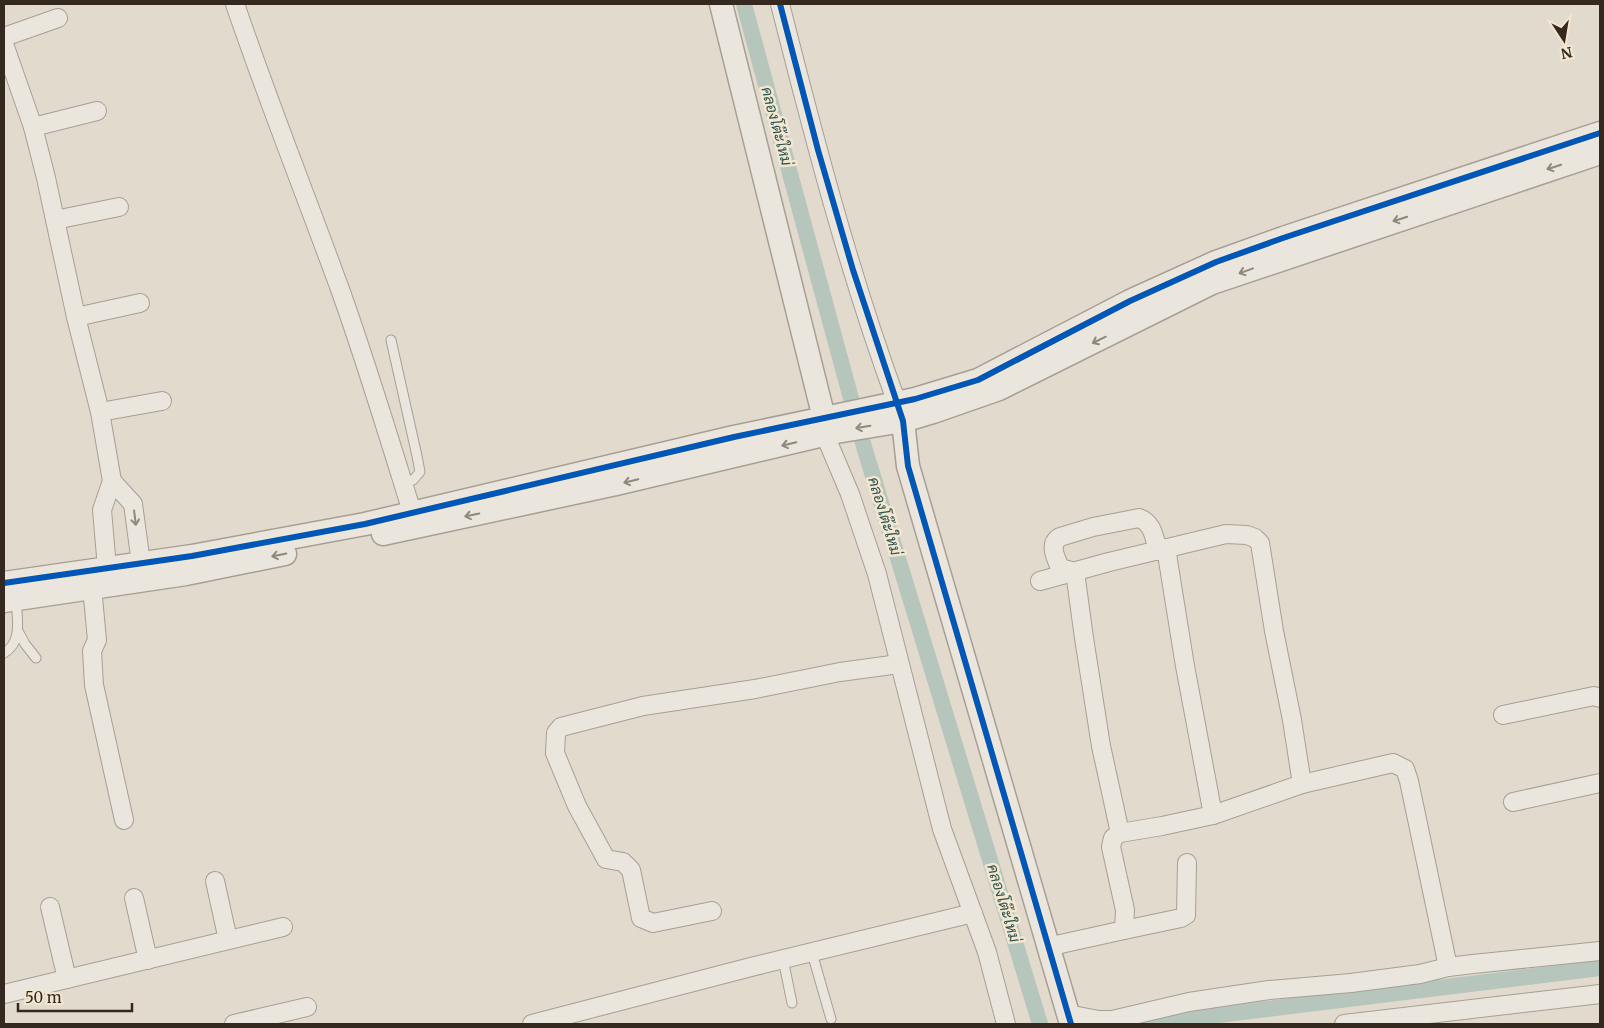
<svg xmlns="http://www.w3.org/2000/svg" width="1604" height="1028" font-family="Merriweather,Sarabun,serif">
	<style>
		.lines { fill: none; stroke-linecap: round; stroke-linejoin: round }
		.canal { stroke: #b7c6bc; stroke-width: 16 }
		.service-casing { stroke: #a79f95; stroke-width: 11 }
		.minor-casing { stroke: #a79f95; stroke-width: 20 }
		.tertiary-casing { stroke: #a79f95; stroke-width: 25 }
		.service { stroke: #eae6de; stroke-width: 9 }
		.minor { stroke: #eae6de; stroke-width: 18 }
		.tertiary { stroke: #eae6de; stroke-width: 22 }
		.cycleway-casing { stroke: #f3e7d2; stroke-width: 9 }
		.cycleway { stroke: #0057b8; stroke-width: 6 }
		.oneway { stroke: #90877e }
		.labels { text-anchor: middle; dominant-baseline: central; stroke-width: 5; stroke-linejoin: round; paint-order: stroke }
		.water-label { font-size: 15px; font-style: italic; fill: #2e544f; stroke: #f3e7d2 }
	</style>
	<rect width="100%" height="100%" fill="#e2dacc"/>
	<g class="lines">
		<g class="canal">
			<polyline points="744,4 865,450 1040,1024"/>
			<polyline points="1145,1024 1600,968"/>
		</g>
		<g class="service-casing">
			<g id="service">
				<polyline points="391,340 417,456 420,472 413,480 404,484"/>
				<polyline points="18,631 25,644 36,658"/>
				<path d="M4,653C23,642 17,618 16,599"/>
				<polyline points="812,953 831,1019"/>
				<polyline points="783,959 792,1003"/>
			</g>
		</g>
		<g class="minor-casing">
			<g id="minor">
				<path d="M235,4C268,101 306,196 341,292C367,365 389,438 412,512"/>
				<path d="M780,4C814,138 849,273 897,403"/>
				<polyline points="4,37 58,18"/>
				<polyline points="4,44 33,127 46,178 76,317 100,412 112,481 102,510 107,568"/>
				<polyline points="33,127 97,111"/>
				<polyline points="55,220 119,207"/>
				<polyline points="76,317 140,303"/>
				<polyline points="100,412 162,401"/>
				<polyline points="825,435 850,494 877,574 942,829 987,952 1006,1024"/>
				<polyline points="112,481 133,504 141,563"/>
				<polyline points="1166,548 1185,666 1213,815"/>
				<polyline points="1075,572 1084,638 1101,746 1120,833"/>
				<path d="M1075,572L1060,568C1056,558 1048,544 1060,537L1093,527L1139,518C1153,523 1154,537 1158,551"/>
				<polyline points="1040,581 1109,562 1226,534 1247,535 1255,538 1260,543 1274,631 1292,720 1302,784"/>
				<polyline points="92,587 97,640 92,651 94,685 124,820"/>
				<polyline points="1503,715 1594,696 1600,698"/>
				<polyline points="1513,802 1600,783"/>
				<polyline points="215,881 228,940"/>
				<polyline points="134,898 148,960"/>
				<polyline points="50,907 67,979"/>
				<polyline points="712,911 653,923 641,918 631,870 623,862 606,859 577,806 555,753 556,733 561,727 643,706 755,689 840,672 899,664"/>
				<polyline points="1124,930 1181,918 1186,915 1187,863"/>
				<polyline points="1047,947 1124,930 1125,910 1111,847 1113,838 1120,833 1162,826 1213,815 1302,784 1393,763 1405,769 1409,781 1448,967"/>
				<polyline points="4,994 283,927"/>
				<polyline points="1067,1014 1099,1020 1112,1020 1189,1002 1269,990 1351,983 1420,974 1448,967 1473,964 1600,951"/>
				<polyline points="234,1024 307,1007"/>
				<polyline points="532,1024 751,967 973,913"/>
				<polyline points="1344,1024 1600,994"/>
			</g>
		</g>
		<g class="tertiary-casing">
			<g id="tertiary">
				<polyline points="721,4 824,418 825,433"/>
				<polyline points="898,407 903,421 908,466 1071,1024"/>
				<polyline points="383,534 616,484 836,432 903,421 933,412 999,389 1212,283 1600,153"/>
				<polyline points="4,583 192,556 365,524 734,437 915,399 978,380 1130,301 1216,262 1283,238 1600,133"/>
				<polyline points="4,601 186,574 285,554"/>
			</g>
		</g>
		<use href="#service" class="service"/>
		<use href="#minor" class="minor"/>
		<use href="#tertiary" class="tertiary"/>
		<g class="cycleway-casing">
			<g id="cycleway">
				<polyline points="780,4 818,150 853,270 903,421 908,466 1071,1024"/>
				<polyline points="4,583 192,556 365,524 734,437 915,399 978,380 1130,301 1216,262 1283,238 1600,133"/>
			</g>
		</g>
		<use href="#cycleway" class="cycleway"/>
	</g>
	<defs><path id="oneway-shaft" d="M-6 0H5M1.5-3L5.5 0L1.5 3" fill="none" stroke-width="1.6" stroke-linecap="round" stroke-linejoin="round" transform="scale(1.25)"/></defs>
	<g class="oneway">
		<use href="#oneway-shaft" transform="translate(1554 167) rotate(162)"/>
		<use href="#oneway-shaft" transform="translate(1400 219) rotate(162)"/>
		<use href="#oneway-shaft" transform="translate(1246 271) rotate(160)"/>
		<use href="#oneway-shaft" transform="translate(1099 340) rotate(154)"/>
		<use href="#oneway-shaft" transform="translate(863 427) rotate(170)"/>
		<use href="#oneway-shaft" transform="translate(789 444) rotate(167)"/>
		<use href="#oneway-shaft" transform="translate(631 481) rotate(167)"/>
		<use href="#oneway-shaft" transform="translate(472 515) rotate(168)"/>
		<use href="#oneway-shaft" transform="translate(135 518) rotate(83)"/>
		<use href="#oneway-shaft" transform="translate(279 555) rotate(169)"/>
	</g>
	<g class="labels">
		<g class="water-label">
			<text transform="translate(777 126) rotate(75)">คลองโต๊ะใหม่</text>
			<text transform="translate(885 516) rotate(73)">คลองโต๊ะใหม่</text>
			<text transform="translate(1004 903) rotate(73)">คลองโต๊ะใหม่</text>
		</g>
	</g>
	<rect width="1604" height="1028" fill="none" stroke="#35281e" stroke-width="10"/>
	<g transform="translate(1564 40) rotate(168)" stroke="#f3e7d2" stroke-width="4" paint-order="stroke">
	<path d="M0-4L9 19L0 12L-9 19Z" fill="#35281e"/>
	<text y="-8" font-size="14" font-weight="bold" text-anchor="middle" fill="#35281e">N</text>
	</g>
	<path d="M18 1003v8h114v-8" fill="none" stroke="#35281e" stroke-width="2.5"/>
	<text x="25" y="1003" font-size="15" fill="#35281e" stroke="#f3e7d2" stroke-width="4" paint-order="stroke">50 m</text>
</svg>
